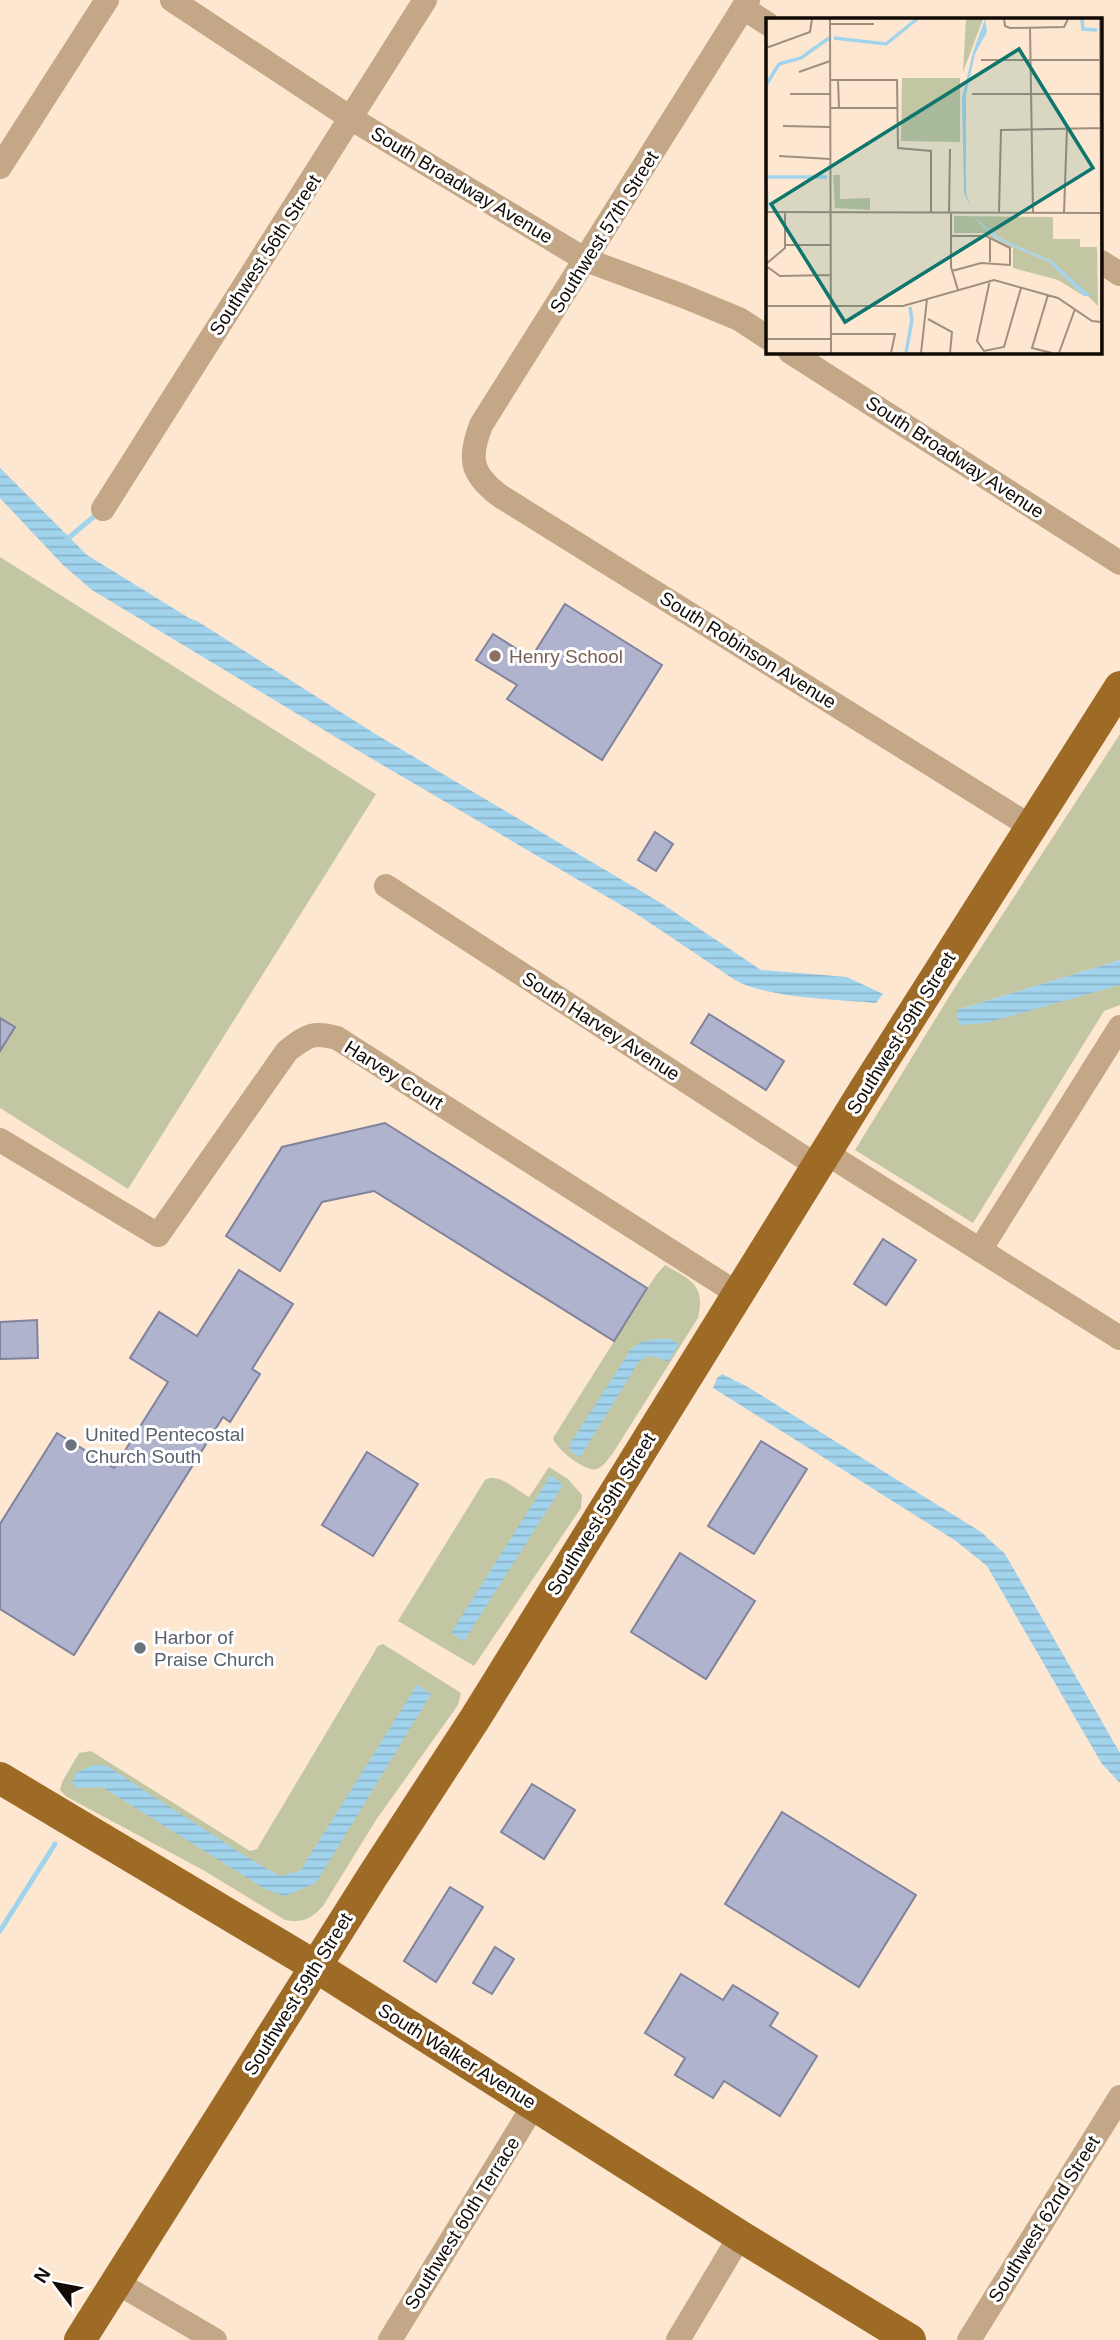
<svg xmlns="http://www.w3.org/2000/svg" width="1120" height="2340" font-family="Arial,sans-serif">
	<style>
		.green { fill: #c3c6a2 }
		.water { fill: url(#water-rules) }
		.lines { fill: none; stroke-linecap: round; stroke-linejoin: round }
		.stream { stroke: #a1d3ed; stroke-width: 5 }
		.building { fill: #b0b3ce; stroke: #80839c; stroke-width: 2 }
		.minor { stroke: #c3a786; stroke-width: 24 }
		.major { stroke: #9e6b27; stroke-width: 32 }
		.education-dot { fill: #8d6e63; stroke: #fff; stroke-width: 2.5 }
		.worship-dot { fill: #6b7280; stroke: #fff; stroke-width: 2.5 }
		.labels { text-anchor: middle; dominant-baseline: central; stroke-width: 6; stroke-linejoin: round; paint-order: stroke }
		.street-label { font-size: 19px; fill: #120b05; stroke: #fff }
		.education-label { font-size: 19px; fill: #785e54; stroke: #fff; text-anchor: start }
		.worship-label { font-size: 19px; fill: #5b616d; stroke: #fff; text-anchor: start }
		.inset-river { fill: none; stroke: #a1d3ed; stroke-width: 3.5 }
		.inset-road { fill: none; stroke: #9f8f7f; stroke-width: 2 }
		.view { fill: #0f766e; fill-opacity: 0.15; stroke: #0f766e; stroke-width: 3.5 }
		.inset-edge { fill: none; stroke: #120b05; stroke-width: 3.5 }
	</style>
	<defs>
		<pattern id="water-rules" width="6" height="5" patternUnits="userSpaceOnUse" patternTransform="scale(1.75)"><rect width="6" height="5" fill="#a1d3ed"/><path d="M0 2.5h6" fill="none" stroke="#8ab4ca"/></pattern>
	</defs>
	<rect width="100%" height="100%" fill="#fde7d1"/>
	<g class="green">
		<polygon points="0,557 376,794 128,1189 0,1108"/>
		<polygon points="1120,734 1120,960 957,1010 1120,984 1120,1005 1104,1011 973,1223 855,1150 952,992"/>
		<path d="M665,1265C690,1280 706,1284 698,1318L613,1453C609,1458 603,1467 597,1469C586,1473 555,1448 553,1438L656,1275Z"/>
		<path d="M549,1467L568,1479L582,1495L581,1508L474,1666L398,1621L485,1480C499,1472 516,1490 529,1497Z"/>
		<path d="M383,1644L461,1693L458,1705L376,1820L323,1906C311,1919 303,1923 285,1920L203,1870L67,1797L60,1790L62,1782L79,1753L91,1751L250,1851L257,1849L378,1646Z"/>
	</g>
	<g class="water">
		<path d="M0,468L87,555L189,618L197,621L377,735L661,903L761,970L847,977L883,994L876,1003C835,999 770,999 735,980L638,915L362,753L92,590L63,565L0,498Z"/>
		<polygon points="1120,960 1120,985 986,1023 959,1025 957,1010"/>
		<path d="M655,1339H670L679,1344L668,1362C655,1356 649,1353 638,1363L580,1457L571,1452L570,1444L631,1349L641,1342Z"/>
		<polygon points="722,1374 748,1387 981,1532 1005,1554 1120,1753 1120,1783 1102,1764 987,1566 956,1541 713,1388 717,1378"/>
		<polygon points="551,1475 563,1485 464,1641 451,1633"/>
		<polygon points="417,1685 431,1694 316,1883 285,1896 265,1889 102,1787 77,1788 72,1783 77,1772 94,1765 107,1766 245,1856 280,1876 300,1871"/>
	</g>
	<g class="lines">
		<g class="stream">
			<polyline points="65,541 98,513"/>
			<polyline points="0,1931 55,1844"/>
		</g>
	</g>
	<g class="building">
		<polygon points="565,604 662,665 602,760 507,699 517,685 476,660 493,634 531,658"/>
		<polygon points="655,832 673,844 656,871 638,860"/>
		<polygon points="709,1014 784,1061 766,1090 691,1043"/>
		<polygon points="0,1018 15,1027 0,1051"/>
		<polygon points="385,1123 647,1288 614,1341 374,1191 322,1202 280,1271 226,1236 282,1147"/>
		<polygon points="883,1239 916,1260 886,1305 854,1284"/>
		<polygon points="239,1270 293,1304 252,1369 260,1374 230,1422 223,1417 74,1655 0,1609 0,1524 57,1433 114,1468 168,1382 130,1358 159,1312 197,1336"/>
		<polygon points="37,1320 38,1358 0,1359 0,1322"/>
		<polygon points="761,1441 807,1469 754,1554 708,1526"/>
		<polygon points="367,1452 418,1484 373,1556 322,1525"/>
		<polygon points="680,1553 755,1601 706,1679 631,1632"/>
		<polygon points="532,1784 575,1810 544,1859 501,1832"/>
		<polygon points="782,1812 916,1895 859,1987 725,1904"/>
		<polygon points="450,1887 483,1907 436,1982 404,1961"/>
		<polygon points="495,1947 514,1959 492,1994 473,1983"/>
		<polygon points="681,1974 723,2000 733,1985 778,2013 770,2026 817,2056 780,2116 724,2081 713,2098 675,2075 685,2058 645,2033"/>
	</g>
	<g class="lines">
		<g class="minor">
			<polyline points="172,0 352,119 586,260 683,296 739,319 768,338"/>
			<path d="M748,0L481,425C468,459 471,474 500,496L1030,826"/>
			<polyline points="743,8 768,24"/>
			<polyline points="0,167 107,0"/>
			<polyline points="1101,262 1120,274"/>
			<polyline points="790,352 1120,563"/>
			<polyline points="103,509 425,0"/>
			<polyline points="386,886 817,1166"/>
			<path d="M0,1140L158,1235L287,1051C307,1036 312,1031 337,1038L738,1294"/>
			<polyline points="826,1153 1120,1338"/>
			<polyline points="980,1250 1120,1027"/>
			<polyline points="116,2282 215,2340"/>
			<polyline points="390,2340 534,2105"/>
			<polyline points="678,2340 740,2236"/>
			<polyline points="969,2340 1120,2097"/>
		</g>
		<g class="major">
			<polyline points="0,1778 315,1966 740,2236 910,2340"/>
			<polyline points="80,2340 372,1877 476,1717 865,1089 1120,687"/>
		</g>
	</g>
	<circle class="education-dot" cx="495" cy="656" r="7"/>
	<g class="worship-dot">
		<circle cx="71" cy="1445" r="7"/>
		<circle cx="140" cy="1648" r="7"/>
	</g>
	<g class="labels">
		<g class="street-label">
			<text transform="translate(462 185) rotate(31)">South Broadway Avenue</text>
			<text transform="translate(604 232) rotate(-58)">Southwest 57th Street</text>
			<text transform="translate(265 255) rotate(-57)">Southwest 56th Street</text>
			<text transform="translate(955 457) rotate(33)">South Broadway Avenue</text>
			<text transform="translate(748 650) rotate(32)">South Robinson Avenue</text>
			<text transform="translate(601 1026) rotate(33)">South Harvey Avenue</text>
			<text transform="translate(901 1033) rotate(-58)">Southwest 59th Street</text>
			<text transform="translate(394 1075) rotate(32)">Harvey Court</text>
			<text transform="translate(601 1514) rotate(-58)">Southwest 59th Street</text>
			<text transform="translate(298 1994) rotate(-58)">Southwest 59th Street</text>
			<text transform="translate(457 2056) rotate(32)">South Walker Avenue</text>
			<text transform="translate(1044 2219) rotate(-58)">Southwest 62nd Street</text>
			<text transform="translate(462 2223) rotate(-58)">Southwest 60th Terrace</text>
		</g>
		<g class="education-label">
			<text x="509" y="656">Henry School</text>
		</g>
		<g class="worship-label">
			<text x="85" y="1434">United Pentecostal<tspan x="85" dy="22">Church South</tspan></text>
			<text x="154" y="1637">Harbor of<tspan x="154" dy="22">Praise Church</tspan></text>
		</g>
	</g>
	<g transform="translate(766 18)">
		<rect width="336" height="336" fill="#fde7d1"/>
		<path d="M136,60H194V124L135,123ZM67,157H74V181L104,180V192L69,190ZM188,198L287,199V221H314V229H331L332,288L286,243L235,221L209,200L230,221L283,244L318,278L292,262L247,250V230L236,227L219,215H188Z" fill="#c3c6a2"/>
		<path d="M200,1H217L197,54Z" fill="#c3c6a2"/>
		<path d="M219,1L221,14L209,36L200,77V176L205,190L198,175L196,80L207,34ZM209,199L235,221L286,243L325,278H318L283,244L230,221Z" fill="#a1d3ed"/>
		<path class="inset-river" d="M316,1L317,11L331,12M68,20L120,26L151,1M0,67L13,46L35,40L63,20M0,157L1,192M2,159H61M140,335L146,302L144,289"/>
		<path class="inset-road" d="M64,1L65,335M238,1L239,8L244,10L298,9L302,1M334,1L335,194M64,6H108M264,10L267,195M0,30L44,14L46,1M215,42H334M33,54L64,43M65,62H131L132,130L165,133V195M72,62L73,89M24,76H64M206,76H334M65,90H132M17,108L64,109M13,138L64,141M0,194L336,195M233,194L235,112L334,110M183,195L184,131M185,195V249L192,272M298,195L301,110M335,195V335M185,218H220L244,230V247L215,245L186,253M224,221V244M20,227H64M0,246L19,230V194M0,248L14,258L64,257M224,262L211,323L218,333L238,329L255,270M282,277L266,330L286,335M0,288H137L228,262L292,280L326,303L335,304M162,301L186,314L184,335M65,316H129L125,335M0,321H64M155,335L161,281M293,335L309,291"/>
		<path class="view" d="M253,31L327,150L79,304L5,186Z"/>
		<rect width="336" height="336" class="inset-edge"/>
	</g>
	<g transform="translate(56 2284) rotate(302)" stroke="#ffffff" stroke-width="5" paint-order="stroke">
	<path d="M0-5L12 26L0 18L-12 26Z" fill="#120b05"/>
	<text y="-10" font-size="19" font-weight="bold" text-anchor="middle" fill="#120b05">N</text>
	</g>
</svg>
